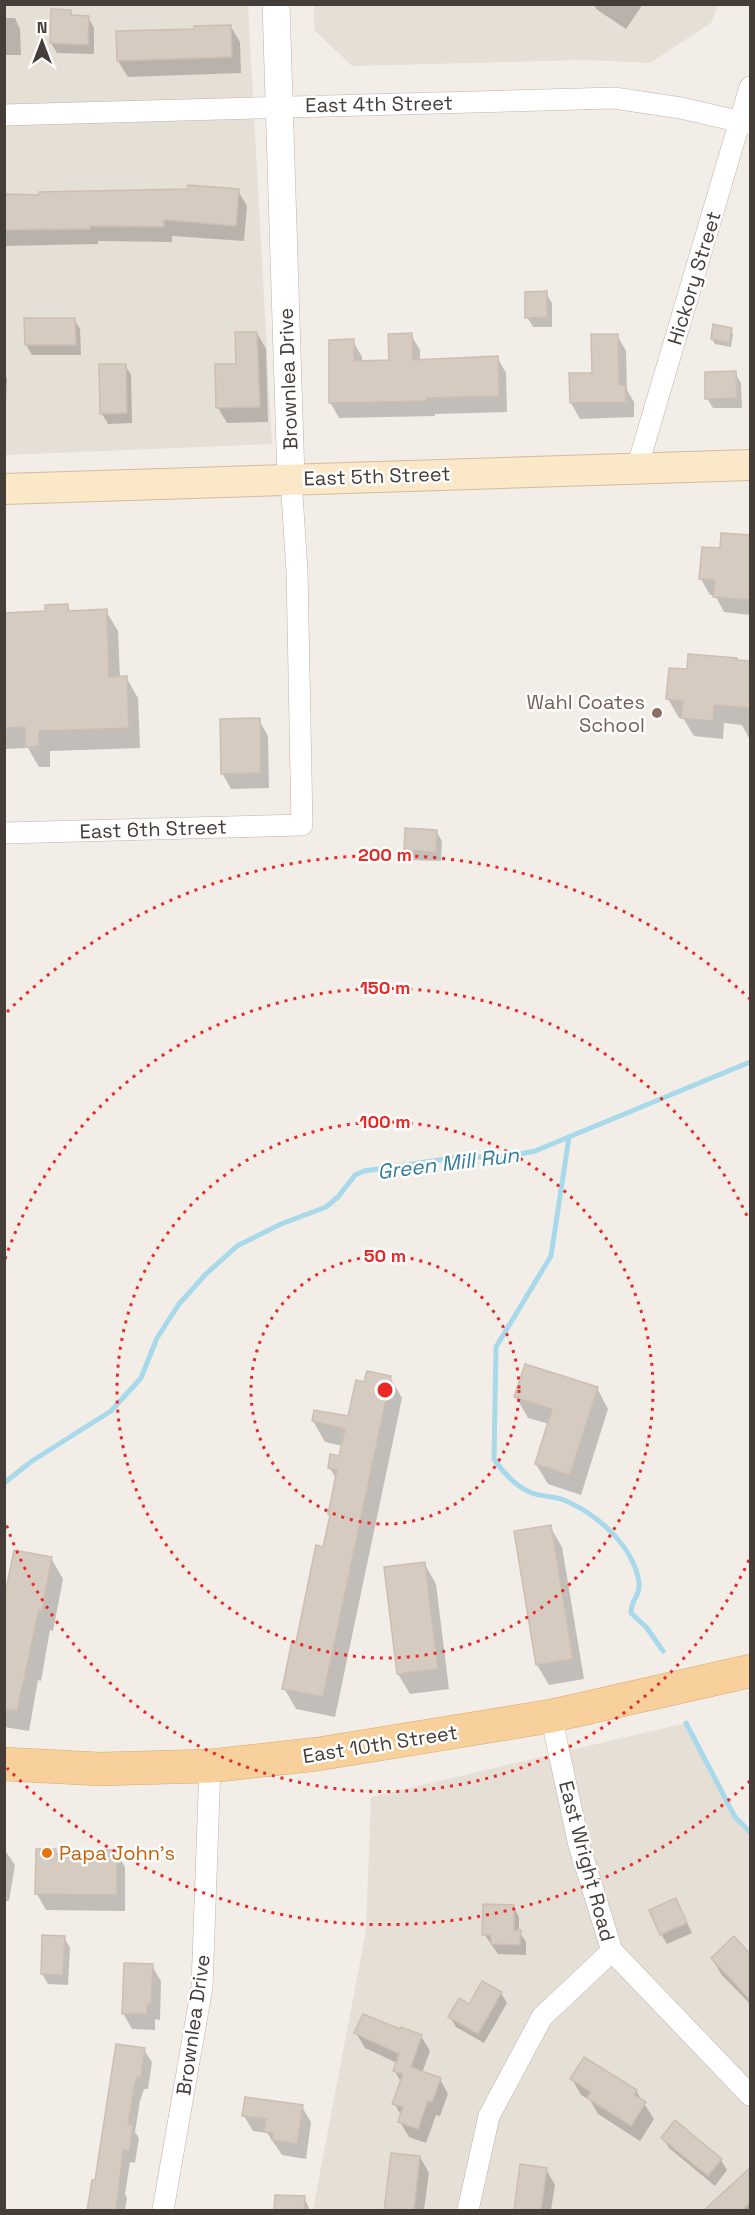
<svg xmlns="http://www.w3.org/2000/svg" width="755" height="2215" font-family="'Space Grotesk',sans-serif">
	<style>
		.residential { fill: #e6dfd6 }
		.shadow { fill: #0003 }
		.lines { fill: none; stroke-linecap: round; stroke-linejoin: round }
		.stream { stroke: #a8d9eb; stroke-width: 5 }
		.building { fill: #d6cbc1; stroke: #cdbeb1; stroke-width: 1.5 }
		.minor-casing { stroke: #bdb4ab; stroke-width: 22 }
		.tertiary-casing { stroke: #bdb4ab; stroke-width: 28 }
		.secondary-casing { stroke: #d2bc9d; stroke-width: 32 }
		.primary-casing { stroke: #dbaa6d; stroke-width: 34 }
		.minor { stroke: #fff; stroke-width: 21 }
		.tertiary { stroke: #fff; stroke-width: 27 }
		.secondary { stroke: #fae8c9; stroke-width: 30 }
		.primary { stroke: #f7d09c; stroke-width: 33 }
		.ring { fill: none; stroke: #ea2927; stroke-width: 3; stroke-dasharray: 3 6 }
		.education-dot { fill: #8d6e63; stroke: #fff; stroke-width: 2 }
		.food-dot { fill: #e8710a; stroke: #fff; stroke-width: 2 }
		.labels { text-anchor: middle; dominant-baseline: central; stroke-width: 5; stroke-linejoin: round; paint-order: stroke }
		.street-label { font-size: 20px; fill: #453d37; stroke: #fff }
		.education-label { font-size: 20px; fill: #785e54; stroke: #fff; text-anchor: end }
		.food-label { font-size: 20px; fill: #c56008; stroke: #fff; text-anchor: start }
		.water-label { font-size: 21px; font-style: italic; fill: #347d9a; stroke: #fff }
		.centre { fill: #ea2927; stroke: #fff; stroke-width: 3 }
		.ring-label { font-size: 18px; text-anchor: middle; font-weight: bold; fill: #ea2927; stroke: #fff; stroke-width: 5; stroke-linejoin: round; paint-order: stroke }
	</style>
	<rect width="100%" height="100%" fill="#f2ede7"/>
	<g class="residential">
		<polygon points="4,5 248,5 272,444 5,455"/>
		<polygon points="314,5 314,4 718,5 711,23 650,63 586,60 352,66 314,30"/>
		<polygon points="686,1723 735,1817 750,1832 750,2210 313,2210 366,1930 371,1797"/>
	</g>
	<g class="shadow">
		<polygon points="594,4 643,4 626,29 596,9"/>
		<polygon points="71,12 74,17 88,17 94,28 94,54 57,53 51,43"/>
		<polygon points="4,18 15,18 20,29 21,55 4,55"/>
		<polygon points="231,27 240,42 241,73 128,77 118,61 118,32 195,31"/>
		<polygon points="238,191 247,206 244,241 172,236 172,242 98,241 98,244 4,246 4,196 40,197"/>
		<polygon points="546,293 552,303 552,327 533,327 527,317"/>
		<polygon points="74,319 80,329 81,355 32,355 26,345"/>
		<polygon points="731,329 733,334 731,347 715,344 712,339"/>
		<polygon points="257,333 266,349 268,422 227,423 218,408 238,365"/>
		<polygon points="411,335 420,350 420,361 497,357 506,373 507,412 435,414 435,416 339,418 330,402 353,341 362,357 362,363 390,362"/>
		<polygon points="617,335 626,351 627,390 634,402 634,417 580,419 571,403 594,374"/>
		<polygon points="125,365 131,375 132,423 108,424 102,414"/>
		<polygon points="735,373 741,383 742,408 713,408 707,398"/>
		<polygon points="4,374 7,378 6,404 4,404"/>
		<polygon points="722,534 750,537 750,615 724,612 715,595 710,595 701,579 721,550"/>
		<polygon points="67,606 71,612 106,611 118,631 120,678 126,677 138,698 140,748 50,751 50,767 39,767 28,748 4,749 4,610 8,614 47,613"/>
		<polygon points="689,656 750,662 750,740 742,725 724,723 723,739 694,736 683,718 679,718 668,699 688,671"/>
		<polygon points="259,720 268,736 269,788 231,789 222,773"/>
		<polygon points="436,831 442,841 441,861 411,860 405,850"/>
		<polygon points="390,1377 402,1398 335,1717 296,1709 284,1688 324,1548 331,1517 329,1514 337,1480 329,1467 341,1458 343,1446 325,1442 313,1421 350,1418 365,1384"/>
		<polygon points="597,1388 608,1409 581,1495 548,1484 536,1464 549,1424 528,1418 516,1397"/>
		<polygon points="550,1527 562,1547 584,1679 549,1685 537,1665"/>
		<polygon points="51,1558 63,1579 53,1631 50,1630 41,1681 38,1680 29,1731 4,1727 4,1607"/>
		<polygon points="424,1563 436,1584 449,1689 410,1694 398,1674"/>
		<polygon points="4,1849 15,1865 9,1901 4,1901"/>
		<polygon points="37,1850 55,1850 58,1855 98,1856 116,1851 125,1867 125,1911 46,1910 37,1894"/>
		<polygon points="676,1900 692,1933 667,1944 661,1934"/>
		<polygon points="513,1906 519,1917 519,1932 526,1942 526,1955 498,1954 484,1934"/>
		<polygon points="64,1937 70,1948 68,1985 48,1984 42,1974"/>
		<polygon points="734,1938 750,1956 750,2004 721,1974 712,1958"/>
		<polygon points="152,1966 161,1981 160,2020 155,2019 155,2030 132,2029 123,2013"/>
		<polygon points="501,1993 507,2003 484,2043 456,2027 450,2017"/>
		<polygon points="401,2031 421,2036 430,2051 422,2073 440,2079 448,2094 440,2116 436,2115 426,2143 409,2137 400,2122 402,2117 394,2103 401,2082 394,2070 397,2063 365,2048 356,2033"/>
		<polygon points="144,2050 152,2062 148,2089 144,2089 140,2101 135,2132 139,2138 135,2163 130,2162 125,2194 127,2198 125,2210 89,2210"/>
		<polygon points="572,2079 636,2091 654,2119 640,2141 598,2114 590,2100 581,2095"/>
		<polygon points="302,2107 311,2122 306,2159 282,2155 267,2133 253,2131 244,2116"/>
		<polygon points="663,2138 721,2160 727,2170 715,2186 669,2148"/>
		<polygon points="420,2157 429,2173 424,2210 386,2210"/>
		<polygon points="546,2169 555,2185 551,2210 515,2210"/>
		<polygon points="750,2170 750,2210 714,2210 711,2205"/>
		<polygon points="304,2197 310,2210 276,2210"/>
	</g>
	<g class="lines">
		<g class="stream">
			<path d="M569,1137L551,1256L496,1347L494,1459C503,1472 516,1487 532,1493C542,1497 554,1496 564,1500C597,1514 634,1546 639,1583C641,1595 631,1599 631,1613L647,1628L663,1651"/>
			<polyline points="4,1483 32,1461 111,1411 141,1378 157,1338 179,1304 206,1274 237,1246 281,1224 326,1207 338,1197 355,1175 364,1171 460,1157 505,1157 535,1151 750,1062"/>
			<polyline points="686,1723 735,1817 750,1832"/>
		</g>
	</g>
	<g class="building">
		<polygon points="51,9 71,10 71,15 89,16 88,45 50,43"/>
		<polygon points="231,25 232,57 117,61 116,31 194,29 194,26"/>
		<polygon points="188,185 239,189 236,226 164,220 164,227 90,226 90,229 4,230 4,194 39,195 39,192 187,189"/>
		<polygon points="547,291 547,317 525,318 525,292"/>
		<polygon points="24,318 75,318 76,345 25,345"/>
		<polygon points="713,324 732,328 729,343 711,339"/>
		<polygon points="235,332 257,332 260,407 216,408 215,364 236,364"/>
		<polygon points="412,333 413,360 498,356 499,396 427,398 427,401 329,403 329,340 354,339 354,361 389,360 388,334"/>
		<polygon points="591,334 618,334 619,385 625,385 626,402 570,403 569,373 592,373"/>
		<polygon points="99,364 126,364 127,413 100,414"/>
		<polygon points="736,371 737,398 705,399 705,372"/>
		<polygon points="721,533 750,535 750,600 713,597 715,580 699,579 702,547 720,548"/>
		<polygon points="68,604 68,611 107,609 109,677 127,676 129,728 39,731 39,746 25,747 25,727 4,728 4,613 45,611 45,605"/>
		<polygon points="688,654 737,658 737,660 750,661 750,708 714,705 713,721 681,718 683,701 666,699 669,668 687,669"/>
		<polygon points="260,718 261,773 221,774 220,719"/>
		<polygon points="405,828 437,830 436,852 404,850"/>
		<polygon points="525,1364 598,1387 570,1475 535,1464 552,1409 514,1397"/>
		<polygon points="367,1371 391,1376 323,1697 282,1689 292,1641 296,1642 316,1545 323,1547 330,1515 328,1514 337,1470 328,1468 330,1454 339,1456 345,1429 312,1421 314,1410 348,1416 356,1380 364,1382"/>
		<polygon points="551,1525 573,1659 536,1665 514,1531"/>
		<polygon points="14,1550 52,1557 42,1611 39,1610 17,1711 4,1709 4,1599"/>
		<polygon points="425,1562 438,1669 397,1674 384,1567"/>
		<polygon points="36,1849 56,1849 56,1854 96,1854 97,1850 117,1850 117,1895 35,1894"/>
		<polygon points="676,1898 687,1923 660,1935 649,1910"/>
		<polygon points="483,1904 514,1905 514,1930 521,1930 520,1945 491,1944 491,1935 482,1935"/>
		<polygon points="42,1935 65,1936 63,1975 41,1974"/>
		<polygon points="734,1936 750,1954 750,2000 711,1958"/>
		<polygon points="124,1963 153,1964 151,2004 147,2004 147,2014 122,2014"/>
		<polygon points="482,1981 502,1992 478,2034 448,2017 459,1998 469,2004"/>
		<polygon points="363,2014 400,2029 401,2027 422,2035 411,2067 441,2078 432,2102 428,2101 418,2129 398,2122 403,2107 392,2104 403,2074 393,2071 399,2054 354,2033"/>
		<polygon points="116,2044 145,2048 141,2078 137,2077 134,2088 128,2124 133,2125 129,2151 123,2150 116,2211 87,2211 92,2180 95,2180"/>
		<polygon points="584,2057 637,2090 634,2095 646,2102 631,2126 587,2098 591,2092 570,2079"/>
		<polygon points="245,2097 303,2105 297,2144 272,2140 273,2133 264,2132 266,2119 242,2116"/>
		<polygon points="675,2120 722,2159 708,2176 661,2138"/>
		<polygon points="391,2153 420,2156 414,2211 384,2211"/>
		<polygon points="520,2164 547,2168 541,2211 514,2211"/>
		<polygon points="750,2168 750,2202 741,2211 703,2211"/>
		<polygon points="275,2195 305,2196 304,2211 274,2211"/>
	</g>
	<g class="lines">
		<g class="minor-casing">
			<g id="minor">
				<polyline points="4,115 614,98 681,108 750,124"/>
				<polyline points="637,468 750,87"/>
				<polyline points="4,833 302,825 297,571 291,479"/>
				<polyline points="551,1716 579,1845 612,1951 750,2095"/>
				<polyline points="163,2210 202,1987 210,1766"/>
				<polyline points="468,2210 489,2116 542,2017 612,1951"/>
			</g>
		</g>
		<g class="tertiary-casing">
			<polyline id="tertiary" points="276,4 291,479"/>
		</g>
		<g class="secondary-casing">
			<polyline id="secondary" points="4,489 750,465"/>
		</g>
		<g class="primary-casing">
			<polyline id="primary" points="4,1764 100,1769 210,1766 318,1754 551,1716 750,1671"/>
		</g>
		<use href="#minor" class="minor"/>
		<use href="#tertiary" class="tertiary"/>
		<use href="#secondary" class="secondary"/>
		<use href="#primary" class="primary"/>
	</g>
	<g class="ring">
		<circle cx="385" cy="1390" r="134"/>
		<circle cx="385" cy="1390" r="268"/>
		<path d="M749 1560A402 402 0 0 1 5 1521M5 1259A402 402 0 0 1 749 1220"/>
		<path d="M750 1781A535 535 0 0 1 7 1768M7 1012A535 535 0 0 1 750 999"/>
	</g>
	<circle class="education-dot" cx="657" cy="713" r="6"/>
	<circle class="food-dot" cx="47" cy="1853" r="6"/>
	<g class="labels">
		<g class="street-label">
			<text transform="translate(379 104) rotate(-1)">East 4th Street</text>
			<text transform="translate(694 278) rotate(-73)">Hickory Street</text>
			<text transform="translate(288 379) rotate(-92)">Brownlea Drive</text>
			<text transform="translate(377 476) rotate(-2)">East 5th Street</text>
			<text transform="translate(153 829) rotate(-2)">East 6th Street</text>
			<text transform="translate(380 1744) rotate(-9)">East 10th Street</text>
			<text transform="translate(587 1861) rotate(75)">East Wright Road</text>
			<text transform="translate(193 2025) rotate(-82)">Brownlea Drive</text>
		</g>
		<g class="education-label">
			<text x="645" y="702">Wahl Coates<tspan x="645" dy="23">School</tspan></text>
		</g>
		<g class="food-label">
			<text x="59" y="1853">Papa John's</text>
		</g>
		<g class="water-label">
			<text transform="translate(448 1163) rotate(-7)">Green Mill Run</text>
		</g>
	</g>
	<circle cx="385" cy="1390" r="9" class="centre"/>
	<g class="ring-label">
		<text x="385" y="861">200 m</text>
		<text x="385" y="994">150 m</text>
		<text x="385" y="1128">100 m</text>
		<text x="385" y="1262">50 m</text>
	</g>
	<rect width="755" height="2215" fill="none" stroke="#453d37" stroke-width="12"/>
	<g transform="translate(42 42)" stroke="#ffffff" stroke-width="4.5" paint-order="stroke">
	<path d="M0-4.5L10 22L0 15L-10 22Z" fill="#453d37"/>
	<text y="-9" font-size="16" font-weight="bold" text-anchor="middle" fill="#453d37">N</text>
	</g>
</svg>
